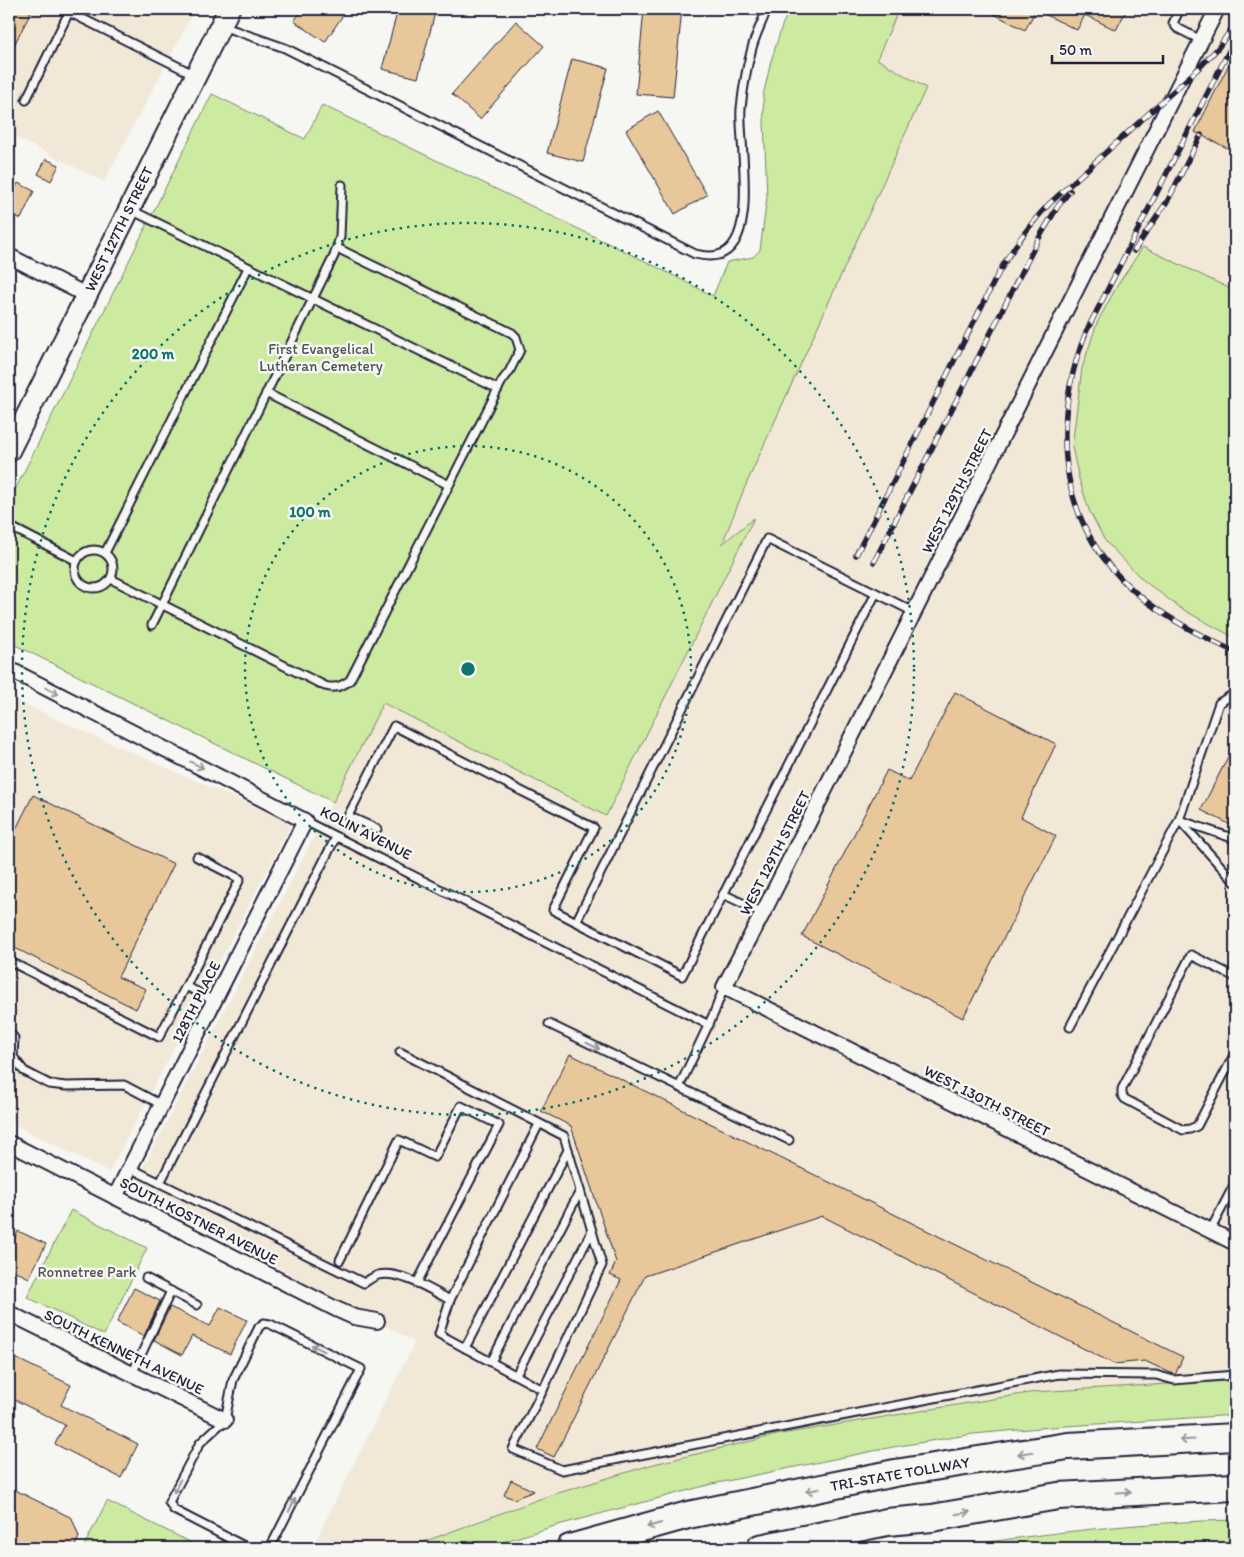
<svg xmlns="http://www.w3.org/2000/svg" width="1244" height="1557" font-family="Itim,sans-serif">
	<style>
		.built { fill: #f2e8d8 }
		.green { fill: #cdeaa1; stroke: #78866e }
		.building { fill: #e8c79a; stroke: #22223b }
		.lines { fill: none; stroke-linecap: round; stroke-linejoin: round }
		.lane-casing { stroke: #22223b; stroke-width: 11 }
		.street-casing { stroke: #22223b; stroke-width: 18 }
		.secondary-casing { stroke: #22223b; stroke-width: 24 }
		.highway-casing { stroke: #22223b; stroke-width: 30 }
		.lane { stroke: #f6f6f2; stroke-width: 7 }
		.street { stroke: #f6f6f2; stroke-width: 14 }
		.secondary { stroke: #f6f6f2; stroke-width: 20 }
		.highway { stroke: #f6f6f2; stroke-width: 26 }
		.rail-casing { stroke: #22223b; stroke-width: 5.5 }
		.rail { stroke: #f6f6f2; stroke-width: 4; stroke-dasharray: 11; stroke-linecap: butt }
		.oneway { stroke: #9797a0 }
		.ring { fill: none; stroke: #0f766e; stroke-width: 2.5; stroke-dasharray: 2.5 5 }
		.labels { text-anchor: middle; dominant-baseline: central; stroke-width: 5; stroke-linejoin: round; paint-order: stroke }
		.street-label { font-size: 15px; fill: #22223b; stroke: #f6f6f2 }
		.park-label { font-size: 15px; fill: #4d5454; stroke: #f6f6f2 }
		.centre { fill: #0f766e; stroke: #f6f6f2; stroke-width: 2.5 }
		.ring-label { font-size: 15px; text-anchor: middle; font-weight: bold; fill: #0f766e; stroke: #f6f6f2; stroke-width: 5; stroke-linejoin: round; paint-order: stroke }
	</style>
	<rect width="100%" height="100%" fill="#f6f6f2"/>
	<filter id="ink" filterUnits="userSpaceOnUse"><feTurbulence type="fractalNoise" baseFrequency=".02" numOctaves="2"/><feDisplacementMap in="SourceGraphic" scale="10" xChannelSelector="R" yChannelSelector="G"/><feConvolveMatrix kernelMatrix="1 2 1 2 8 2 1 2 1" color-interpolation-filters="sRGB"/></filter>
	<g filter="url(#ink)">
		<g class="built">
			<polygon points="9,9 195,9 104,182 9,134"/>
			<polygon points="899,9 1235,9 1235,1380 1035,1392 781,1434 654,1464 545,1497 407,1548 312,1548 415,1342 132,1189 383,703 606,816 753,519 722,545 745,487 925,88 877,59"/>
			<polygon points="9,696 58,720 292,823 109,1172 9,1122"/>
		</g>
		<g class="green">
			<polygon points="791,9 899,9 877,59 926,88 745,487 722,544 754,518 606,816 383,703 333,802 9,642 9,502 212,94 305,139 322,105 651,264 713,296 727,262 753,257 760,250 767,197 763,96 771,61 783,23"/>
			<polygon points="1143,247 1235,291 1235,638 1180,608 1143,580 1105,541 1089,510 1079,479 1072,447 1082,368 1097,323 1117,286"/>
			<polygon points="71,1210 147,1248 104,1335 27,1297"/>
			<polygon points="1235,1380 1235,1415 1051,1427 973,1434 893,1447 712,1484 558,1525 483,1548 407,1548 545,1497 654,1464 781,1434 1035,1392"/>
			<polygon points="107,1501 202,1548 83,1548"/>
			<path d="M1235,1520V1548H949C1044,1533 1139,1522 1235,1520Z"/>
		</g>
		<g class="building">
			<polygon points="9,9 24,9 31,12 9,55"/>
			<polygon points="303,9 347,9 325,42 294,21"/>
			<polygon points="398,9 436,9 418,78 382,69"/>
			<polygon points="644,9 682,9 673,97 636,94"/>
			<polygon points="984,9 1127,9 1116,30 1085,15 1077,30 1036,10 1025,30"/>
			<polygon points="516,21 544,46 480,119 452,94"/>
			<polygon points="1235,52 1235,152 1195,132"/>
			<polygon points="572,59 608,68 583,162 547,153"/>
			<polygon points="658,111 707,195 675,214 626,130"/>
			<polygon points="46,159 59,165 51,181 38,174"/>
			<polygon points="18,183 34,191 21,219 9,213 9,201"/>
			<polygon points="955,692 1056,744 1021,817 1056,836 963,1018 802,936 887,770 909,781"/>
			<polygon points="1235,743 1235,827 1201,810"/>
			<polygon points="33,795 174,864 118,977 146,989 136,1009 9,945 9,843"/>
			<polygon points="570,1054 1183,1357 1175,1375 1145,1361 1114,1364 822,1216 645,1276 554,1457 537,1449 621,1280 610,1275 616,1262 571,1126 541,1111"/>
			<polygon points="18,1231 46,1244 29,1278 9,1268 9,1250"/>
			<polygon points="134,1288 160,1301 144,1336 117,1322"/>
			<polygon points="170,1307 210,1326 220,1307 247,1320 230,1354 192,1336 182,1355 154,1340"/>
			<polygon points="9,1355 71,1385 61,1405 138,1444 121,1478 55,1444 65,1425 9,1397"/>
			<polygon points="511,1480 534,1491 514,1499 504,1495"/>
			<polygon points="9,1487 72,1518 79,1537 74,1548 9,1548"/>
		</g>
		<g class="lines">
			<g class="lane-casing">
				<g id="lane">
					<polyline points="1180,9 1173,23 1177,28 1201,40"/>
					<path d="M222,26L285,48L695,254C703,256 710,257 718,255C761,244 738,140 741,108C743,90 746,70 751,52C754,37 762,23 767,9"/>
					<polyline points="26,100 69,12 195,75"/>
					<polyline points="131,210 498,389"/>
					<polyline points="266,393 449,485"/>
					<polyline points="9,526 77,561"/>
					<circle cx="94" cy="569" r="19"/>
					<polyline points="105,553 248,268"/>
					<path d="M111,579L325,686C335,689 343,686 350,680L502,381L509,372L520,350L516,337L512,333L337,248"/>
					<polyline points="876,593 914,612"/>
					<polyline points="152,625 334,256 340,237 342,185"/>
					<polyline points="1235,693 1219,703 1179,820 1235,882"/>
					<polyline points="305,821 709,1025"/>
					<polyline points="377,829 348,816 394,726 594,828 553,910 682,976 876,593 767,539 576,922"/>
					<path d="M336,837L160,1183L364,1283C368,1280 373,1277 378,1275C400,1270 431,1290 450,1300L439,1334L543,1390L602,1265L564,1136L400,1052"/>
					<polyline points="723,894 763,913"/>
					<polyline points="9,961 159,1037 186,986 214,1001"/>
					<polyline points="1235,977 1191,955 1122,1089 1122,1095 1125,1099 1183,1130 1190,1129 1197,1126 1235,1053"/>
					<polyline points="186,986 240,879 197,857"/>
					<polyline points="549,1024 789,1140"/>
					<polyline points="1070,1027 1179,820 1235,839"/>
					<polyline points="9,1032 14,1038 13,1057 24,1071 49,1084 66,1086 124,1085 162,1105"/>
					<polyline points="679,1087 714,1013 724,987"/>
					<polyline points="130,1168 160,1183"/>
					<polyline points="1210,1231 1235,1183"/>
					<polyline points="340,1260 399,1140 435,1157 461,1106 499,1125 417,1283"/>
					<polyline points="146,1278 197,1305"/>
					<polyline points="450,1300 539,1124"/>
					<polyline points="465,1348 568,1150"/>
					<polyline points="491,1362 580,1191"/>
					<polyline points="132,1374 171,1291"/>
					<polyline points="516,1375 592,1231"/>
					<polyline points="543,1390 513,1449 562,1470 1059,1374 1156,1375 1174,1380 1235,1375"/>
					<polyline points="248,1548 174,1510 169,1502 200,1443 225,1420 233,1380 259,1327 264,1323 270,1324 361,1369 270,1548"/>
				</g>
			</g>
			<g class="street-casing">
				<g id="street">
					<polyline points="1217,9 766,907 724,987 1235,1243"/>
					<polyline points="9,256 86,295"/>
					<polyline points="9,669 305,821 115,1197"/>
					<polyline points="9,1143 336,1309 354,1317 377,1321"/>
					<polyline points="9,1313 225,1420"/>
				</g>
			</g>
			<g class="secondary-casing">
				<polyline id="secondary" points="9,451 229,9"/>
			</g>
			<g class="highway-casing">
				<g id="highway">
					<polyline points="570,1548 688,1515 895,1473 1068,1446 1235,1437"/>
					<polyline points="760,1548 887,1522 932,1518 1058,1496 1235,1487"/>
				</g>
			</g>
			<use href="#lane" class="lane"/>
			<use href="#street" class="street"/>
			<use href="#secondary" class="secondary"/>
			<use href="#highway" class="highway"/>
			<g class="rail-casing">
				<g id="rail">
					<path d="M1235,39L1086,332C1048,430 1058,533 1146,601C1173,622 1204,637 1235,652"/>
					<polyline points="1134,251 1168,200 1201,135"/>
					<path d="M856,555L998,274C1013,247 1029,225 1050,203L1200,67L1218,48L1235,24"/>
					<polyline points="874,562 1039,238 1058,206 1070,191"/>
				</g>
			</g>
			<use href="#rail" class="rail"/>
		</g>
		<defs><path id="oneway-shaft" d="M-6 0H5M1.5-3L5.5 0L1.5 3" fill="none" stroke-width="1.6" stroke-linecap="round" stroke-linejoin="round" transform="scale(1.25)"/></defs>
		<g class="oneway">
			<use href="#oneway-shaft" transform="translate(52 691) rotate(27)"/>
			<use href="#oneway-shaft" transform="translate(197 765) rotate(27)"/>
			<use href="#oneway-shaft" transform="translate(593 1046) rotate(26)"/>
			<use href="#oneway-shaft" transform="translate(318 1348) rotate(-154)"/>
			<use href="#oneway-shaft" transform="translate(1187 1440) rotate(177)"/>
			<use href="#oneway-shaft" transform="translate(1025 1453) rotate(171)"/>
			<use href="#oneway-shaft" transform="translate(177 1486) rotate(117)"/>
			<use href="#oneway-shaft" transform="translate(813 1490) rotate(168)"/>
			<use href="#oneway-shaft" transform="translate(1124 1492) rotate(-3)"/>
			<use href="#oneway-shaft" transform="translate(292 1505) rotate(-63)"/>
			<use href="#oneway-shaft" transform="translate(963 1513) rotate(-10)"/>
			<use href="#oneway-shaft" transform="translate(654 1525) rotate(164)"/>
		</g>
	</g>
	<g class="ring">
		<circle cx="468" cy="669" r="223"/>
		<circle cx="468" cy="669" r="446"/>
	</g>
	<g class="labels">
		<g class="street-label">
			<text transform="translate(119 229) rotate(-64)">WEST 127TH STREET</text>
			<text transform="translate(957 491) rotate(-63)">WEST 129TH STREET</text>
			<text transform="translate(366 833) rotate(27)">KOLIN AVENUE</text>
			<text transform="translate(775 853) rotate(-63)">WEST 129TH STREET</text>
			<text transform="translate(196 1002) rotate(-63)">128TH PLACE</text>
			<text transform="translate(987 1101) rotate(27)">WEST 130TH STREET</text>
			<text transform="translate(199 1221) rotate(27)">SOUTH KOSTNER AVENUE</text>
			<text transform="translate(124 1352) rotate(26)">SOUTH KENNETH AVENUE</text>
			<text transform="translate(900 1474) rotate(-10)">TRI-STATE TOLLWAY</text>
		</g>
		<g class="park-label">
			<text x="321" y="349">First Evangelical<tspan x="321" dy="17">Lutheran Cemetery</tspan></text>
			<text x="87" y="1272">Ronnetree Park</text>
		</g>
	</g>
	<circle cx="468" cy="669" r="8" class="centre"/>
	<g class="ring-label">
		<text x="153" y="359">200 m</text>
		<text x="310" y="517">100 m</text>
	</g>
	<rect width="1244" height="1557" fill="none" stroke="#f6f6f2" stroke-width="30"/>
	<rect x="15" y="15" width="1214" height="1527" fill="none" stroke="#22223b" stroke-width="2" filter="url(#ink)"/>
	<path d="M1052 55v8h111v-8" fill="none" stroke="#22223b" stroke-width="2.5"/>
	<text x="1059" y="55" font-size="15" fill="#22223b" stroke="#f6f6f2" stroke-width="4" paint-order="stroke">50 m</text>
</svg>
